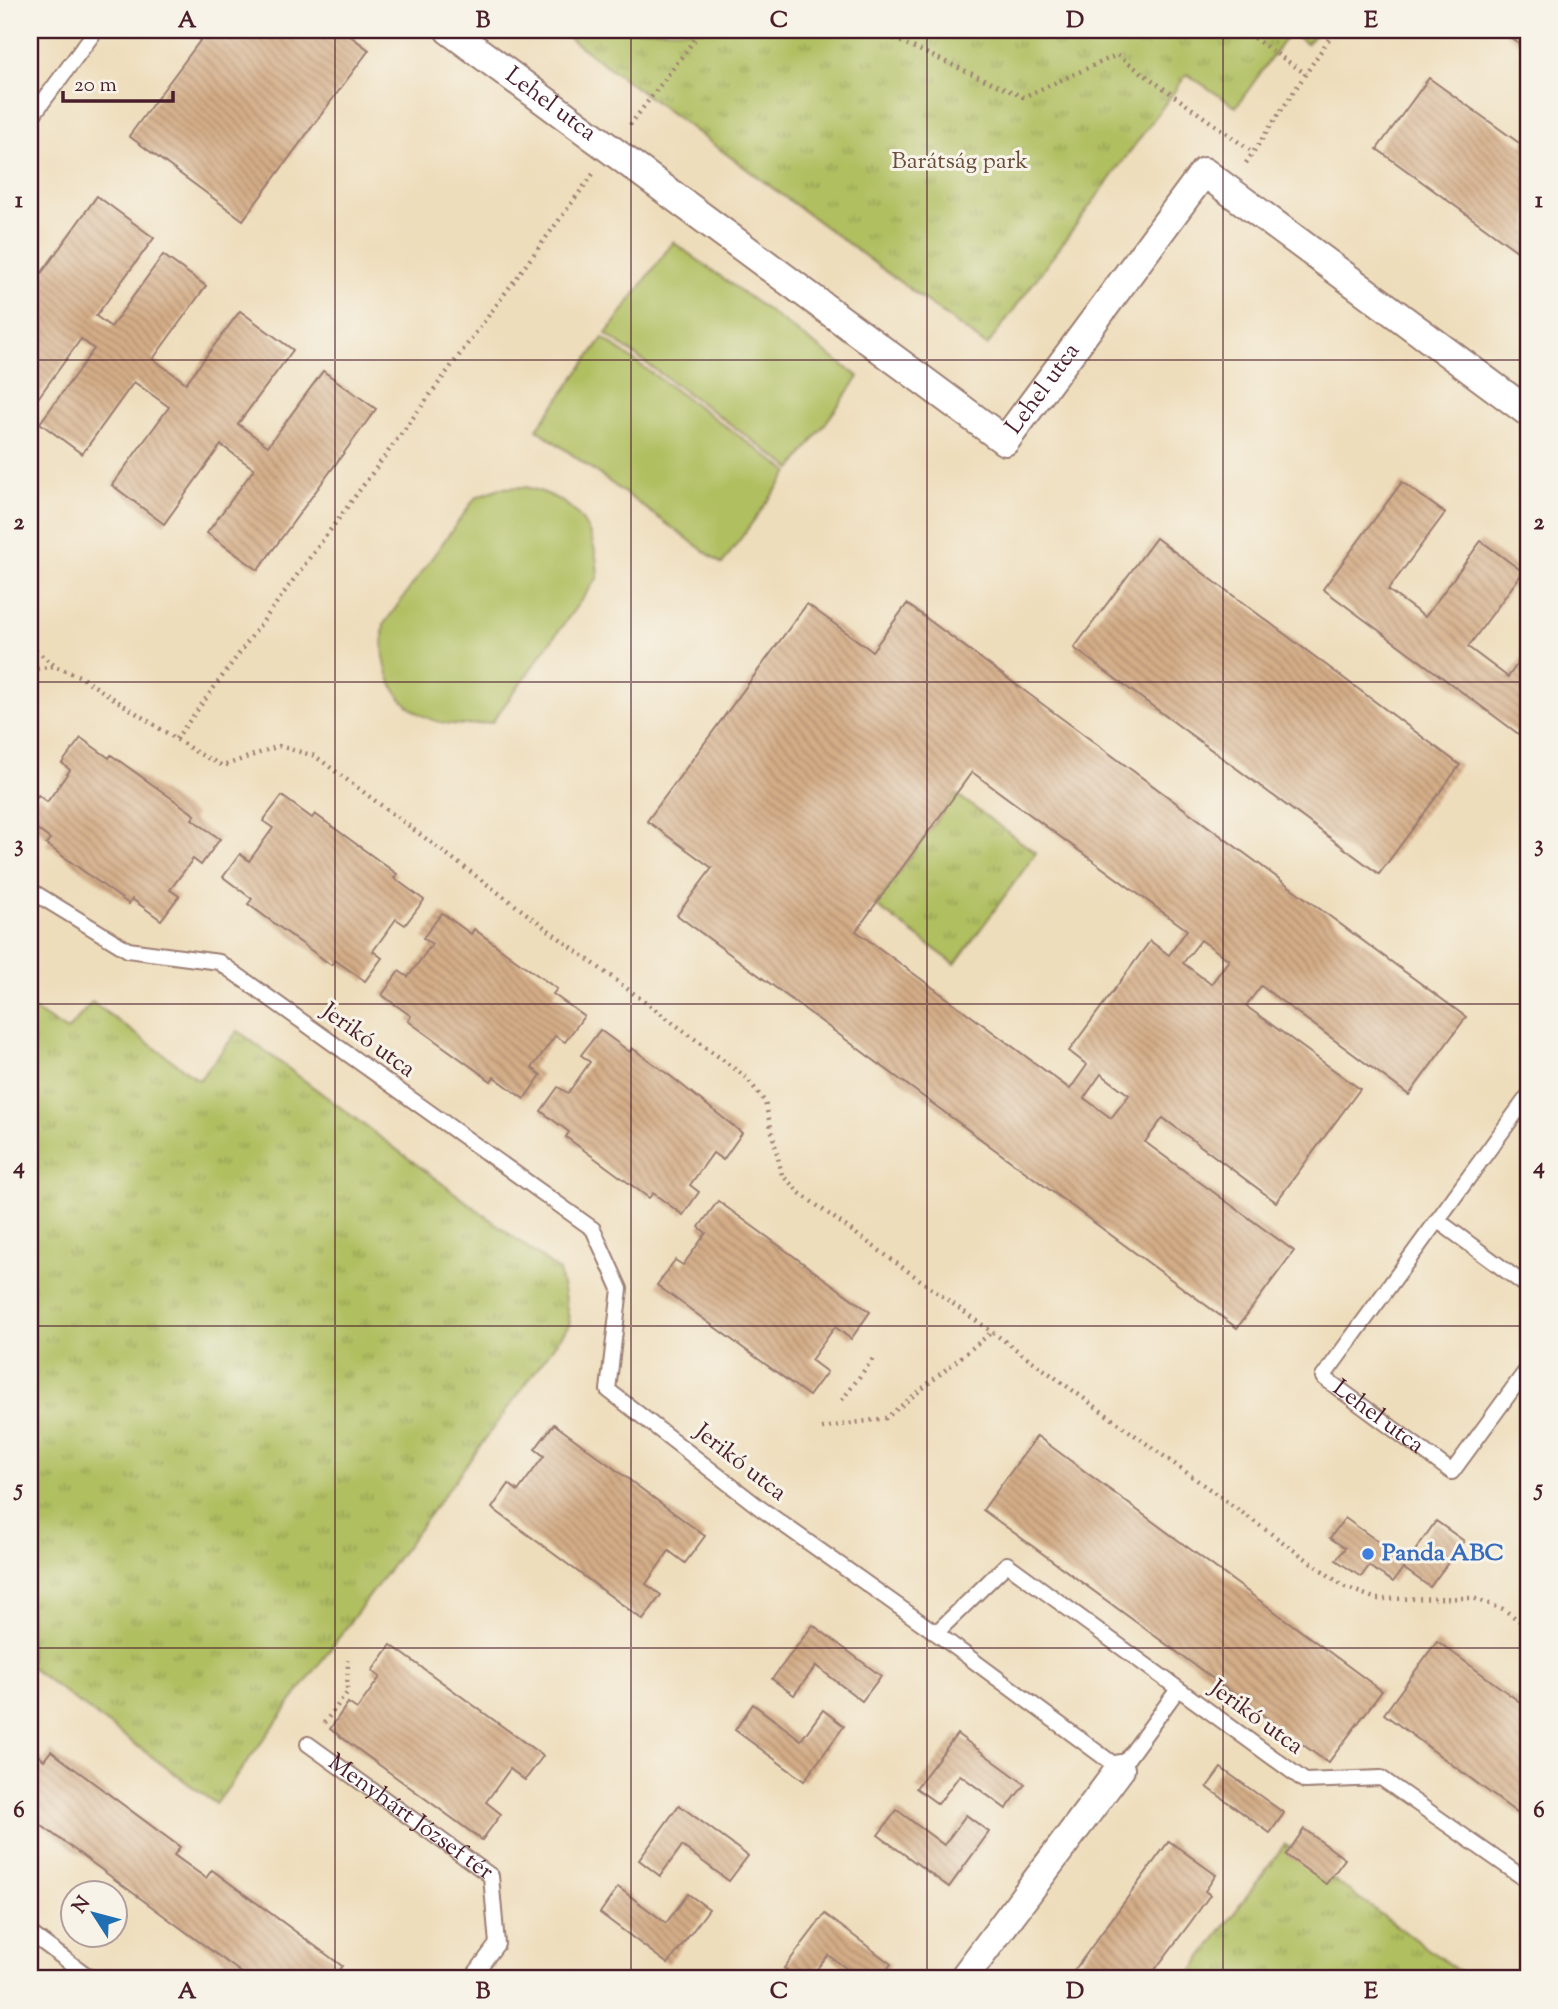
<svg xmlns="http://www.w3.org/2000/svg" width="1558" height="2009" font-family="'Sorts Mill Goudy',serif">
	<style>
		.grass { fill: url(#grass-tufts); stroke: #7d6f46; stroke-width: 2 }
		.garden { fill: #b0bf61; stroke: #7d6f46; stroke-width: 2 }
		.building { fill: url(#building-back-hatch); fill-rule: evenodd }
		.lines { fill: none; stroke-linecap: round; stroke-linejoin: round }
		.service-casing { stroke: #9c7e73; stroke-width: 18 }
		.minor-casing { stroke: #9c7e73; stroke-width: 32 }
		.path { stroke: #9c7e73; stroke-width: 4.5; stroke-dasharray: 2 5; stroke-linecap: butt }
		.service { stroke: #fff; stroke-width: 14 }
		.minor { stroke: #fff; stroke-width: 28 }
		.grid { fill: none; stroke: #4a1f2b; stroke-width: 2; stroke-opacity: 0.55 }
		.shop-dot { fill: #3f7fe0; stroke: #f7f3e8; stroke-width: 2.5 }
		.labels { text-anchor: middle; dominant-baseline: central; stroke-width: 6; stroke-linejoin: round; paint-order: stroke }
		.street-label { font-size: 24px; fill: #4a1f2b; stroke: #f7f3e8 }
		.park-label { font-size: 24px; fill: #694f3b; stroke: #f7f3e8 }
		.shop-label { font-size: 24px; font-weight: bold; fill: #366cbe; stroke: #f7f3e8; text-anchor: start }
		.neatline { fill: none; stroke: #4a1f2b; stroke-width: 2.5 }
		.grid-label { font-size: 23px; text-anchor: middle; font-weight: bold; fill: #4a1f2b }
	</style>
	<defs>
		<pattern id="grass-tufts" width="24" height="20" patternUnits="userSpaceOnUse" patternTransform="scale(1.75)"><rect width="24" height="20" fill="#b0bf61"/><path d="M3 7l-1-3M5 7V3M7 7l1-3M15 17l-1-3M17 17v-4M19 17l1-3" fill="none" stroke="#919b50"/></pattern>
		<pattern id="building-back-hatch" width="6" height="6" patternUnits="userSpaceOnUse" patternTransform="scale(1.75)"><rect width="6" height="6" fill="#d4ad87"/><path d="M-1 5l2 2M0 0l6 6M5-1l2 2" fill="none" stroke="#ae8c6f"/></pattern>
	</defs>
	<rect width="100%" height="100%" fill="#f7f3e8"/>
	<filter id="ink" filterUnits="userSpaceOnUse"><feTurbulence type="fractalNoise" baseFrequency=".0143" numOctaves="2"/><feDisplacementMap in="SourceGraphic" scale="14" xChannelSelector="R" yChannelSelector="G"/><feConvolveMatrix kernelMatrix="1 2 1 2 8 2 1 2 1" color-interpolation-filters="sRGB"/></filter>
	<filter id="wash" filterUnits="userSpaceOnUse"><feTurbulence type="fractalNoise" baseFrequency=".00686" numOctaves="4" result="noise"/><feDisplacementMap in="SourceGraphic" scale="28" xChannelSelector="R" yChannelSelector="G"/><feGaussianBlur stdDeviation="1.57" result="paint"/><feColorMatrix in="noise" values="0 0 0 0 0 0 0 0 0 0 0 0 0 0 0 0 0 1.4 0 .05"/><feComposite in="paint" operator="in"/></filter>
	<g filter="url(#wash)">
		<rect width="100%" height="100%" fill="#edb"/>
		<g class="grass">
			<polygon points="558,30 1318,30 1307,44 1290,32 1236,107 1187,74 987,346"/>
			<polygon points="956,794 1036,853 955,964 875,905"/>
			<polygon points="92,1002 199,1080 238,1031 559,1271 570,1324 216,1804 30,1667 30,1013 33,1009 67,1031"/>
			<polygon points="1285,1844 1469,1979 1186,1979"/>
		</g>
		<g class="garden">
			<polygon points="673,242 859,377 792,469 606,334"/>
			<polygon points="603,338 789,472 722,564 537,429"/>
			<path d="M526,487C576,500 596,525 598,577L492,722C420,736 376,697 384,624L476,497L500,488Z"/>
		</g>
		<g id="blocks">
			<g class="building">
				<polygon points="208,30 342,30 369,50 243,220 129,136"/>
				<polygon points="1500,30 1528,30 1528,50"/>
				<polygon points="1429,78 1522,145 1528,136 1528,259 1377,149"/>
				<polygon points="97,196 154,238 96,316 111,327 163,255 206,286 153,359 186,383 240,311 293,350 238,424 268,446 323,371 376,409 258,570 207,533 254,469 221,445 164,524 112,485 169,407 134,382 82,454 40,423 94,349 81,339 30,409 30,289"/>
				<polygon points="1402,482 1445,513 1388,590 1425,617 1481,541 1523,572 1468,647 1508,677 1528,649 1528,741 1323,589"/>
				<polygon points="1156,538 1460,765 1379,874 1074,648"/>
				<path d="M807,604L872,651L907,604L1466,1017L1409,1095L1261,986L1246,1006L1360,1089L1276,1202L1163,1118L1145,1142L1294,1251L1237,1328L677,915L712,868L647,821ZM972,772L1187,930L1169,955L1150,941L1069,1051L1087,1065L1070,1089L856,931ZM1201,940L1229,960L1211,984L1183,963ZM1101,1074L1129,1095L1111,1118L1084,1098Z"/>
				<polygon points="81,738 109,758 111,755 195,815 192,819 220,839 201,865 193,859 170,890 179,896 161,920 132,899 129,904 46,844 50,839 30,824 30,807 38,795 47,802 70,770 62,763"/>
				<polygon points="282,796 312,818 315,814 397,874 394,878 424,900 405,925 396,919 373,951 382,958 365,981 335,960 331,965 248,904 252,899 223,877 240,854 249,861 273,828 263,821"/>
				<polygon points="442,913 471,934 474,929 516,960 557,989 553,994 584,1016 565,1042 555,1036 532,1068 541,1075 524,1099 494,1077 491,1081 408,1021 411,1016 382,995 399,971 408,977 432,944 423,938"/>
				<polygon points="600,1030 630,1052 632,1048 673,1078 742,1133 723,1160 713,1153 690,1185 699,1192 683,1215 653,1193 649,1198 566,1137 569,1132 541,1111 558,1087 568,1093 590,1062 581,1055"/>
				<polygon points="718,1201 870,1312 851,1339 835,1327 811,1360 827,1372 809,1396 657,1285 675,1260 683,1265 706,1233 699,1227"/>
				<polygon points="554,1424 705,1536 685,1563 669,1551 646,1584 661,1595 643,1620 492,1508 509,1484 518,1491 544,1456 535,1449"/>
				<polygon points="1037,1436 1382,1691 1328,1763 983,1510"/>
				<polygon points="1345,1518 1407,1562 1436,1521 1464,1541 1430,1587 1403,1568 1393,1582 1369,1566 1361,1577 1336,1560 1345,1548 1330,1538"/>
				<polygon points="813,1625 881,1676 862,1701 816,1666 794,1695 772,1679"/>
				<polygon points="1437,1641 1528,1708 1528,1821 1384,1714"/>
				<polygon points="391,1645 543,1756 525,1780 510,1769 486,1802 501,1814 482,1840 330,1729 348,1703 357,1709 380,1677 372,1671"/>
				<polygon points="753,1704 801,1740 823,1710 844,1726 804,1781 735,1730"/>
				<polygon points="957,1734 1025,1784 1006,1809 960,1775 938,1804 916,1788"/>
				<polygon points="30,1749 44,1760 51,1751 60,1758 180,1847 174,1855 206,1878 212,1870 342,1966 336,1974 343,1979 250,1979 30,1817"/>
				<polygon points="1221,1768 1284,1813 1270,1833 1207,1787"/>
				<polygon points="679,1805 748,1856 729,1881 682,1846 660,1876 639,1860"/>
				<polygon points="897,1810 944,1845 966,1815 989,1832 949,1887 878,1835"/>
				<polygon points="1304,1829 1345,1859 1326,1884 1286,1855"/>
				<polygon points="1169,1841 1216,1875 1205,1891 1210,1895 1190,1923 1148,1979 1068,1979"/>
				<polygon points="618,1887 666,1923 688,1894 709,1909 668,1964 600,1913"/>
				<polygon points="825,1914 891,1964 880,1979 861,1979 828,1955 809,1979 799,1979 784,1968"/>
			</g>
		</g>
	</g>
	<g filter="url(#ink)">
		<use href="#blocks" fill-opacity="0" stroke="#9c7e73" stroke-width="2"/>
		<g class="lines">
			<g class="service-casing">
				<g id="service">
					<polyline points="30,119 96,30"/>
					<polyline points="30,890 128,950 219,962 593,1229 620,1289 608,1390 760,1508 936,1633 1007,1564 1305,1781 1381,1778 1528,1881"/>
					<path id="s1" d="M1528,1096L1323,1377L1452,1472L1528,1368"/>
					<polyline points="1437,1220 1528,1287"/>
					<polyline points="936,1633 1120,1769 1178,1689"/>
					<path id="s2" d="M308,1744L491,1876L497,1944L471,1979"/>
					<polyline points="30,1933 92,1979"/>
				</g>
			</g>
			<g class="minor-casing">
				<g id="minor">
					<path id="s3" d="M449,30L1005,441L1204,172L1528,412"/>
					<polyline points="963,1979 1120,1769"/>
				</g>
			</g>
			<g class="path">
				<polyline points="875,30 1023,97 1117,55 1254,153"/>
				<polyline points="1242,30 1306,74"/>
				<polyline points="630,125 702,30"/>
				<polyline points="1246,163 1335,30"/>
				<polyline points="30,646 54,665"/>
				<polyline points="30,670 54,666 79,676 196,752 223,766 279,746 315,756 747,1078 765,1102 782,1175 801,1194 1345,1587 1377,1599 1473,1598 1503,1609 1528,1627"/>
				<polyline points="176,739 593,174"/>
				<polyline points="842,1400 875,1356"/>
				<polyline points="822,1428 886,1418 992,1332"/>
				<polyline points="324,1723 347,1693 348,1660"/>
			</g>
			<use href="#service" class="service"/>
			<use href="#minor" class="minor"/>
		</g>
	</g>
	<path class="grid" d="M335,30V1979M631,30V1979M927,30V1979M1223,30V1979M30,360H1528M30,682H1528M30,1004H1528M30,1326H1528M30,1648H1528"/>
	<circle class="shop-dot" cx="1368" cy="1554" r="7"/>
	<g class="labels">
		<g class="street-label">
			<text stroke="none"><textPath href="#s3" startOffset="126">Lehel utca</textPath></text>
			<text stroke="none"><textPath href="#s3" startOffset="756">Lehel utca</textPath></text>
			<text transform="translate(368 1041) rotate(36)">Jerikó utca</text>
			<text stroke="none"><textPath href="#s1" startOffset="416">Lehel utca</textPath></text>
			<text transform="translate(740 1463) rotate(38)">Jerikó utca</text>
			<text transform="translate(1256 1718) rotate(36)">Jerikó utca</text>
			<text stroke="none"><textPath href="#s2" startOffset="126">Menyhárt József tér</textPath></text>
		</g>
		<g class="park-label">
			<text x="960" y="162">Barátság park</text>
		</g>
		<g class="shop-label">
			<text x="1382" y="1554">Panda ABC</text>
		</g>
	</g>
	<rect width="1558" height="2009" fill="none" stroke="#f7f3e8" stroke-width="77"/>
	<g transform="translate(94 1914) rotate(306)"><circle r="33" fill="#f7f3e8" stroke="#b29e9c" stroke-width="2"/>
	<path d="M0-5L12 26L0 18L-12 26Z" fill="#1f6fb2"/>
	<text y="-10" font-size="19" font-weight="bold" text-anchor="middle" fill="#4a1f2b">N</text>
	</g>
	<path d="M63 91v10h110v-10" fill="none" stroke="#4a1f2b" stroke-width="3.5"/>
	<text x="74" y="91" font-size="21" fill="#4a1f2b" stroke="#f7f3e8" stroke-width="5" paint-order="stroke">20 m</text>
	<rect x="38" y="38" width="1482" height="1932" class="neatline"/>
	<g class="grid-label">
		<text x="187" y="27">A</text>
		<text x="483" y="27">B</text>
		<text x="779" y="27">C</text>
		<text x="1075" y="27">D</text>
		<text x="1371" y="27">E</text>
		<text x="19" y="207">1</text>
		<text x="1539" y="207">1</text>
		<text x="19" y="529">2</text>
		<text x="1539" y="529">2</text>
		<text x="19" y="851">3</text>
		<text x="1539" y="851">3</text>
		<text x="19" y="1173">4</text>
		<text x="1539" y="1173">4</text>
		<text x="19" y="1495">5</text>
		<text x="1539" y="1495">5</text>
		<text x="19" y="1817">6</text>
		<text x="1539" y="1817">6</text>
		<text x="187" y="1998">A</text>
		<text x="483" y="1998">B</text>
		<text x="779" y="1998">C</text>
		<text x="1075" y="1998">D</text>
		<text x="1371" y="1998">E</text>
	</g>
</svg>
